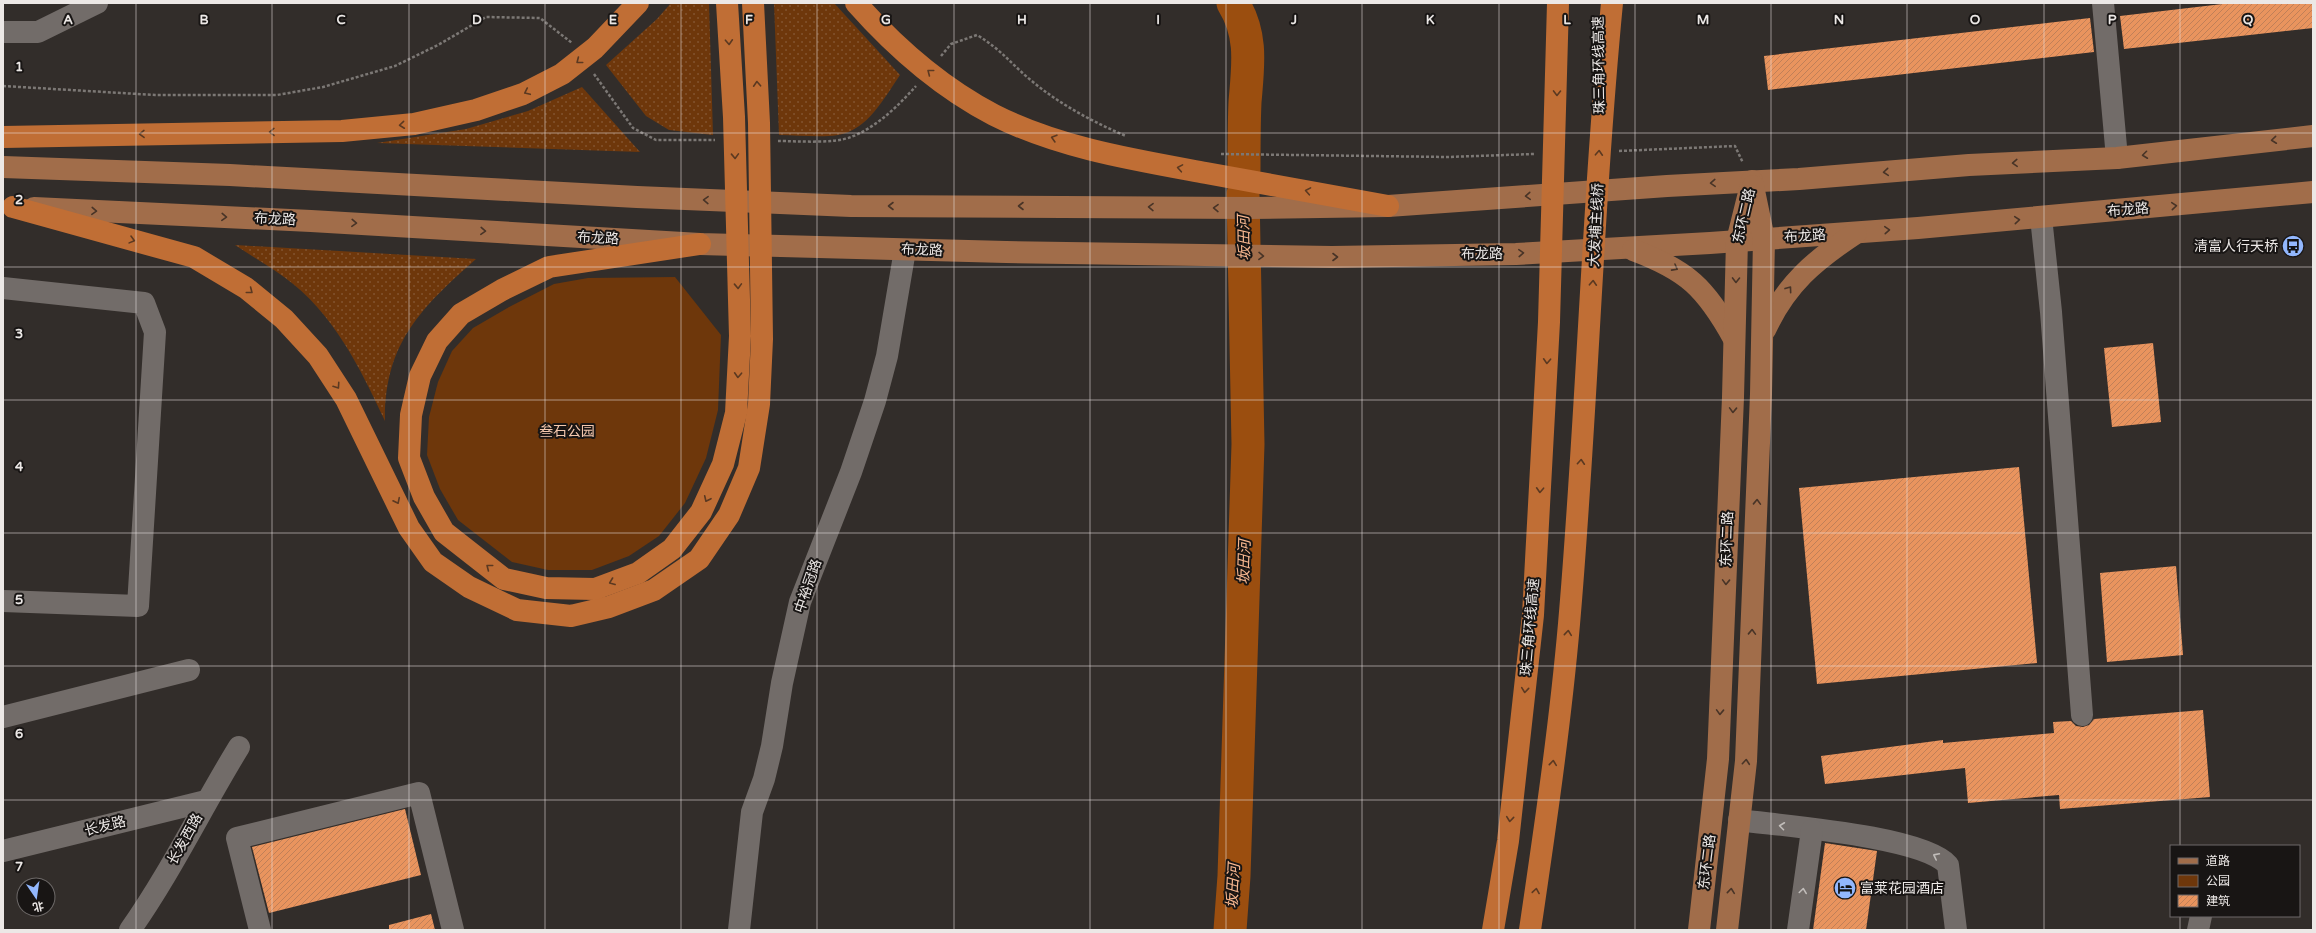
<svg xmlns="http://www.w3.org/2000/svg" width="2316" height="933" font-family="'Varela Round','Noto Sans SC',sans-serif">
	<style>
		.grass { fill: url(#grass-dots) }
		.park { fill: #6e370b }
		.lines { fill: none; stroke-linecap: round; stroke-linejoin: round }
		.river { stroke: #9b4e0f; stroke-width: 33 }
		.building { fill: url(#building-hatch) }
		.path { stroke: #7c7875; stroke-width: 2.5; stroke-dasharray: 3 2; stroke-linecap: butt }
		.minor { stroke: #726c69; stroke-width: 22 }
		.major { stroke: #a16d4a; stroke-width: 22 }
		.highway { stroke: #c06e35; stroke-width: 22 }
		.oneway { stroke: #5b3921 }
		.oneway2 { stroke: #483427 }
		.oneway3 { stroke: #c1bdba }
		.grid { fill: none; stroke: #ece8e6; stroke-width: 1; stroke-opacity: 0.55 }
		.labels { text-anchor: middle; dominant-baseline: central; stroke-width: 4; stroke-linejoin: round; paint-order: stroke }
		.street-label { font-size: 14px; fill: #ece8e6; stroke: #181514 }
		.poi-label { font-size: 14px; fill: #ece8e6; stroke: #181514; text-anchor: end }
		.park-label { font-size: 14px; fill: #f3c7ad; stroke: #181514 }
		.water-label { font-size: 15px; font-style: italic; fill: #fab991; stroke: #181514 }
		.grid-label { font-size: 13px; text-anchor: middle; font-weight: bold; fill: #ece8e6; stroke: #181514; stroke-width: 4; stroke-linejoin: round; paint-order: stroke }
	</style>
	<defs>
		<pattern id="grass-dots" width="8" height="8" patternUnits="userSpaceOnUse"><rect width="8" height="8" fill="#6e370b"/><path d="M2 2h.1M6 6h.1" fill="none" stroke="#83542f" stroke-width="1.8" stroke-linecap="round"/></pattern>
		<pattern id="building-hatch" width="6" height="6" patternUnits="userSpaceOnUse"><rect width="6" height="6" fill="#e9945e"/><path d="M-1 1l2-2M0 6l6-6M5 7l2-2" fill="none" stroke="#c08058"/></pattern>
	</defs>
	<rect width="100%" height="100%" fill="#322d2a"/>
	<g class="grass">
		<polygon points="671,3 709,3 713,135 669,130 646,116 606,65 657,19"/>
		<path d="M774,3H834L900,75C884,98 868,130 838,135C819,138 798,135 779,135Z"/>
		<polygon points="582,87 640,152 377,143 466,129 528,111"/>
		<path d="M235,245L476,259C422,307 384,343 385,421C360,368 334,313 284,277C268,265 251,256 235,245Z"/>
	</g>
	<polygon class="park" points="675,277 721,335 718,410 706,458 685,503 659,536 629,556 592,570 548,570 512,562 458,520 440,489 427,455 429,417 438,382 452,351 473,328 511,306 554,284 588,278"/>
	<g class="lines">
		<g class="river">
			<path d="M1233,3C1253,35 1248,66 1245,102C1244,124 1244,147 1244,170"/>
			<polyline points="1230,930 1234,876 1248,444 1243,194"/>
		</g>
	</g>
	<g class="building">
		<polygon points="2231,3 2313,3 2313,28 2124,49 2120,16"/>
		<polygon points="2090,18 2094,52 1768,90 1764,56"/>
		<polygon points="2153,343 2161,422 2112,427 2104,348"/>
		<polygon points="2019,467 2037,663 1817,684 1799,488"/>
		<polygon points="2176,566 2183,655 2107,662 2100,573"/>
		<polygon points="2203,710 2210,797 2060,809 2059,795 1968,803 1965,768 1825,784 1821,756 1943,740 1943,743 2054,733 2053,722 2071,721 2076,726 2083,727 2089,725 2094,719"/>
		<polygon points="405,809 421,875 269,913 252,847"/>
		<polygon points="1825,843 1877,851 1866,930 1813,930"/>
		<polygon points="431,914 435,930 389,930 389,925"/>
	</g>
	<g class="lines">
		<g class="path">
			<path d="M941,56L951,44L977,35C1002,50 1012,65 1033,82C1061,105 1093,122 1126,136"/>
			<polyline points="594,74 633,128 656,140 715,140"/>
			<polyline points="3,86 155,95 277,95 323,87 395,66 438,45 486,17 540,18 572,43"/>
			<path d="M778,141C797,141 834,144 851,137C877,127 898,106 916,86"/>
			<polyline points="1619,151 1735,146 1743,163"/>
			<polyline points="1221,154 1448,157 1534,154"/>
		</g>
		<g class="minor">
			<polyline points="2103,3 2117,158"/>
			<polyline points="3,32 38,32 97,3"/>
			<polyline points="2041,217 2051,312 2082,715"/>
			<polyline points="3,288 144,303 155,332 138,606 3,601"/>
			<polyline points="3,717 189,670"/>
			<path d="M1739,820C1783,826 1922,836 1948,865L1956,930"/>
			<polyline points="3,851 206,801"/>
			<path d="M130,930C171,872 202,807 239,747"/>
			<polyline points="260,930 237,838 419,793 453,930"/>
			<polyline points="739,930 752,812 764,779 772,746 782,683 800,602 851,472 875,401 887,356 905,250"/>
			<polyline points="1798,930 1812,830"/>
			<polyline points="2198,930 2201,916"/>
		</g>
		<g class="major">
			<polyline points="3,167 230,175 637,197 851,206 1250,208 1388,206 1667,186 1799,179 1969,165 2117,158 2313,136"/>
			<polyline points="34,208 311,221 700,244 1006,252 1332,257 1516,254 1710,243 1918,228 2313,192"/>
			<path d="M1633,250C1687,270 1706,288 1734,339"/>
			<path d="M1765,330C1786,284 1815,260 1856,233"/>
			<polyline points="1699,930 1718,759 1733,397 1737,241 1752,181"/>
			<polyline points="1727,930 1746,761 1761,394 1764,239 1753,186"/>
		</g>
		<g class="highway">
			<path d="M856,3C895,47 942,88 994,115C1059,148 1135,160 1206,173C1267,184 1327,195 1388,206"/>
			<polyline points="3,137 342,131 414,124 476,110 523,94 562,74 595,48 638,3"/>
			<polyline points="13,207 194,257 246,288 284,319 318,356 346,399 409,528 433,562 469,587 517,610 571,616 609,607 654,590 699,559 729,515 749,468 759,404 762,339 759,123 753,3"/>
			<polyline points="700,244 549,267 502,290 461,314 437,341 420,376 411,415 409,458 424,497 444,532 504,579 546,588 595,589 638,573 672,549 701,512 723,464 736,413 740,336 734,117 727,3"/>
			<polyline points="1493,930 1508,841 1533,615 1549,322 1558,3"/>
			<path d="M1530,930C1545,828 1560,726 1569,624C1587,417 1592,210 1612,3"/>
		</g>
	</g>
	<defs><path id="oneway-chevron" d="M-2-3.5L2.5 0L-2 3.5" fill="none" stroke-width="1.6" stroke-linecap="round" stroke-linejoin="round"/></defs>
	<g class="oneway">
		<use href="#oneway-chevron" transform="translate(729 42) rotate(87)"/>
		<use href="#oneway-chevron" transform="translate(579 61) rotate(142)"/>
		<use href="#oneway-chevron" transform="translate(930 72) rotate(-142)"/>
		<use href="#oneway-chevron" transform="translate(757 84) rotate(-93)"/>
		<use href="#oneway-chevron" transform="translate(527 92) rotate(155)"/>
		<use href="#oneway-chevron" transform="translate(1557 93) rotate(91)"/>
		<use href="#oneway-chevron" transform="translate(402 125) rotate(174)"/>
		<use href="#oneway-chevron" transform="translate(272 132) rotate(179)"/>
		<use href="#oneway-chevron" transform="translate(142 134) rotate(179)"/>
		<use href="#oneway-chevron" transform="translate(1054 138) rotate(-164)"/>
		<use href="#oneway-chevron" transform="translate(1599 153) rotate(-87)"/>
		<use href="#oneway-chevron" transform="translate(735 156) rotate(88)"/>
		<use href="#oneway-chevron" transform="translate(1180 168) rotate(-170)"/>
		<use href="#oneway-chevron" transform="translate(1308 191) rotate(-170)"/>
		<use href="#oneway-chevron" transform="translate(132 240) rotate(15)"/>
		<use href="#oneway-chevron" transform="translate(1593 283) rotate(-87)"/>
		<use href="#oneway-chevron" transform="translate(738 286) rotate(88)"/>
		<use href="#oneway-chevron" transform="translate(250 291) rotate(38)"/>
		<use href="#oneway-chevron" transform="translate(1547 361) rotate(93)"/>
		<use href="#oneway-chevron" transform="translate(738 375) rotate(93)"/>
		<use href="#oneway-chevron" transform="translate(337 386) rotate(56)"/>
		<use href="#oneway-chevron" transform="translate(1581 462) rotate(-86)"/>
		<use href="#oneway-chevron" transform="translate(1540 490) rotate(93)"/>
		<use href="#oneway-chevron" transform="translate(707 499) rotate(115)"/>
		<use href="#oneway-chevron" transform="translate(397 501) rotate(64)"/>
		<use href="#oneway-chevron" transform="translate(489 567) rotate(-142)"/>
		<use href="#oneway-chevron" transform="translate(612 582) rotate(159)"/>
		<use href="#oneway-chevron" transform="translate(1568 633) rotate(-84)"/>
		<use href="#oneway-chevron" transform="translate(1525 690) rotate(96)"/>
		<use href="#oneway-chevron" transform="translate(1553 763) rotate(-84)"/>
		<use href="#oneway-chevron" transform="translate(1510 819) rotate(96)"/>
		<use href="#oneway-chevron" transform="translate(1536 891) rotate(-81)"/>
	</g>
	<g class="oneway2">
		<use href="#oneway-chevron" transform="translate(2274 140) rotate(174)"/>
		<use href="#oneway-chevron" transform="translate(2145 155) rotate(173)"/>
		<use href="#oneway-chevron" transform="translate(2015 163) rotate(177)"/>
		<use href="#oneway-chevron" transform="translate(1886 172) rotate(175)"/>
		<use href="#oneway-chevron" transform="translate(1713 183) rotate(177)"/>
		<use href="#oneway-chevron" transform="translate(1528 196) rotate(176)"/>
		<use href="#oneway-chevron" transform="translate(706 200) rotate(-178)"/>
		<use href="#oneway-chevron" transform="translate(891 206) rotate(180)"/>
		<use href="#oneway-chevron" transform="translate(1021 206) rotate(180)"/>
		<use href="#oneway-chevron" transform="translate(2174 206) rotate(-5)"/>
		<use href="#oneway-chevron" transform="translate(1151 207) rotate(-179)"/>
		<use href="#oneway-chevron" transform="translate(1216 208) rotate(-179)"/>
		<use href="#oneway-chevron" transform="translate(94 211) rotate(3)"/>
		<use href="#oneway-chevron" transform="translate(224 217) rotate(3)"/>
		<use href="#oneway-chevron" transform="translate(2017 220) rotate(-5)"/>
		<use href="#oneway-chevron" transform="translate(354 223) rotate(3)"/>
		<use href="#oneway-chevron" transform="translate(1887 230) rotate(-4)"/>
		<use href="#oneway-chevron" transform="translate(483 231) rotate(3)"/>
		<use href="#oneway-chevron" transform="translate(1521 253) rotate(-3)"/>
		<use href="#oneway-chevron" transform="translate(1261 256) rotate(1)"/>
		<use href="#oneway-chevron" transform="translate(1335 257)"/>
		<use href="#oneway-chevron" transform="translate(1675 268) rotate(29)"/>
		<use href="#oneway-chevron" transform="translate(1736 280) rotate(91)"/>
		<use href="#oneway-chevron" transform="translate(1789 289) rotate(-54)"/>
		<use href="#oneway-chevron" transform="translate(1733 410) rotate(92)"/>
		<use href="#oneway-chevron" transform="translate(1757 502) rotate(-88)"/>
		<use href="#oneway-chevron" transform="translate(1726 582) rotate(92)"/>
		<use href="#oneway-chevron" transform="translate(1752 632) rotate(-88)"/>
		<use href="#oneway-chevron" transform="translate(1720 712) rotate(92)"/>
		<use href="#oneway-chevron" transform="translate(1746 762) rotate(-85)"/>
		<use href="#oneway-chevron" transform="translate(1731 891) rotate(-84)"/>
	</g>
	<g class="oneway3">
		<use href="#oneway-chevron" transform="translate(1782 826) rotate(-173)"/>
		<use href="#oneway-chevron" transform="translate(1936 856) rotate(-153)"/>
		<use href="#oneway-chevron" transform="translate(1803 891) rotate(-82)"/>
	</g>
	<path class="grid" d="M136,3V930M272,3V930M409,3V930M545,3V930M681,3V930M817,3V930M954,3V930M1090,3V930M1226,3V930M1362,3V930M1499,3V930M1635,3V930M1771,3V930M1907,3V930M2044,3V930M2180,3V846M3,133H2313M3,267H2313M3,400H2313M3,533H2313M3,666H2313M3,800H2313M2180,916V930"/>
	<defs>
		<g id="bus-disc" transform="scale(1.15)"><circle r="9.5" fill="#92b7fd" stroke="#181514"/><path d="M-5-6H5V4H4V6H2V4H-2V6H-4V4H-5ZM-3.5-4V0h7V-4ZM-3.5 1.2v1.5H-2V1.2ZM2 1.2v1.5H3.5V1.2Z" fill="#111"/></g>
		<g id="hotel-disc" transform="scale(1.15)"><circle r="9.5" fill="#92b7fd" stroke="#181514"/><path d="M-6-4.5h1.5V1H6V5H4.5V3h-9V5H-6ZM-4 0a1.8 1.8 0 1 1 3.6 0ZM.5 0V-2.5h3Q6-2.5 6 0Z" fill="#111"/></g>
	</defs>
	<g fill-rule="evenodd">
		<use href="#bus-disc" x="2293" y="246"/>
		<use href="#hotel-disc" x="1845" y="888"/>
	</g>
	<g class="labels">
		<g class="street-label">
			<text transform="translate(1599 65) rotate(-91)">珠三角环线高速</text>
			<text transform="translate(2128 210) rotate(-5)">布龙路</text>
			<text transform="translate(1744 216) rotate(-77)">东环二路</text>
			<text transform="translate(275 219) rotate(3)">布龙路</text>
			<text transform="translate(1596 225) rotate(-87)">大发埔主线桥</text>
			<text transform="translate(1805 236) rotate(-4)">布龙路</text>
			<text transform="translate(598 238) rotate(3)">布龙路</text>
			<text transform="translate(922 250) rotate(2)">布龙路</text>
			<text transform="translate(1482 254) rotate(-1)">布龙路</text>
			<text transform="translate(1727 539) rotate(-88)">东环二路</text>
			<text transform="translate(808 586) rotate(-71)">中裕冠路</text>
			<text transform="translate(1530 627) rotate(-85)">珠三角环线高速</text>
			<text transform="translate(105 826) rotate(-14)">长发路</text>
			<text transform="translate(185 839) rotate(-61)">长发西路</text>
			<text transform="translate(1707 862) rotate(-83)">东环二路</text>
		</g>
		<g class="poi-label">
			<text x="2278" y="246">清富人行天桥</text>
			<text x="1860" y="888" text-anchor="start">富莱花园酒店</text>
		</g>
		<g class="park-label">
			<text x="567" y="431">叁石公园</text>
		</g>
		<g class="water-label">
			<text transform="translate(1244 238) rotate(-91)">坂田河</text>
			<text transform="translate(1244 562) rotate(-88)">坂田河</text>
			<text transform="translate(1233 886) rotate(-87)">坂田河</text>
		</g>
	</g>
	<g class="grid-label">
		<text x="68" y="24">A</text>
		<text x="204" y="24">B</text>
		<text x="341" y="24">C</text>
		<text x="477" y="24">D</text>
		<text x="613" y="24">E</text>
		<text x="749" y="24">F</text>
		<text x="886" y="24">G</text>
		<text x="1022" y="24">H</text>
		<text x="1158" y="24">I</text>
		<text x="1294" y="24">J</text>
		<text x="1430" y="24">K</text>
		<text x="1567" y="24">L</text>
		<text x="1703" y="24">M</text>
		<text x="1839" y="24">N</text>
		<text x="1975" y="24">O</text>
		<text x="2112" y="24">P</text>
		<text x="2248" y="24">Q</text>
		<text x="19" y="71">1</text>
		<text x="19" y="204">2</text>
		<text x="19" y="338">3</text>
		<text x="19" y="471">4</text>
		<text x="19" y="604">5</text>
		<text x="19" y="738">6</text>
		<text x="19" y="871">7</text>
	</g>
	<rect width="2316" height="933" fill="none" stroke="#ece8e6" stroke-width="8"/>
	<rect x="2170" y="845" width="130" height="72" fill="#181514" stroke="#6d6968"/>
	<rect x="2178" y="858" width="20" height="6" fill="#a16d4a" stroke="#6d6968"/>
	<text x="2206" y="865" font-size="12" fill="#ece8e6">道路</text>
	<rect x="2178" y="875" width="20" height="12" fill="#6e370b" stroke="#6d6968"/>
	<text x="2206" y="885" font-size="12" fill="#ece8e6">公园</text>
	<rect x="2178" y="895" width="20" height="12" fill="url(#building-hatch)" stroke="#6d6968"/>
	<text x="2206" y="905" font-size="12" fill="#ece8e6">建筑</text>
	<g transform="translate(36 897) rotate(167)"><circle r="19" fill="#181514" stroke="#6d6968"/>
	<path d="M0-3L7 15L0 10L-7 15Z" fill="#92b7fd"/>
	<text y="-6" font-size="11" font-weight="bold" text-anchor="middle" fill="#ece8e6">北</text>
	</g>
</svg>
